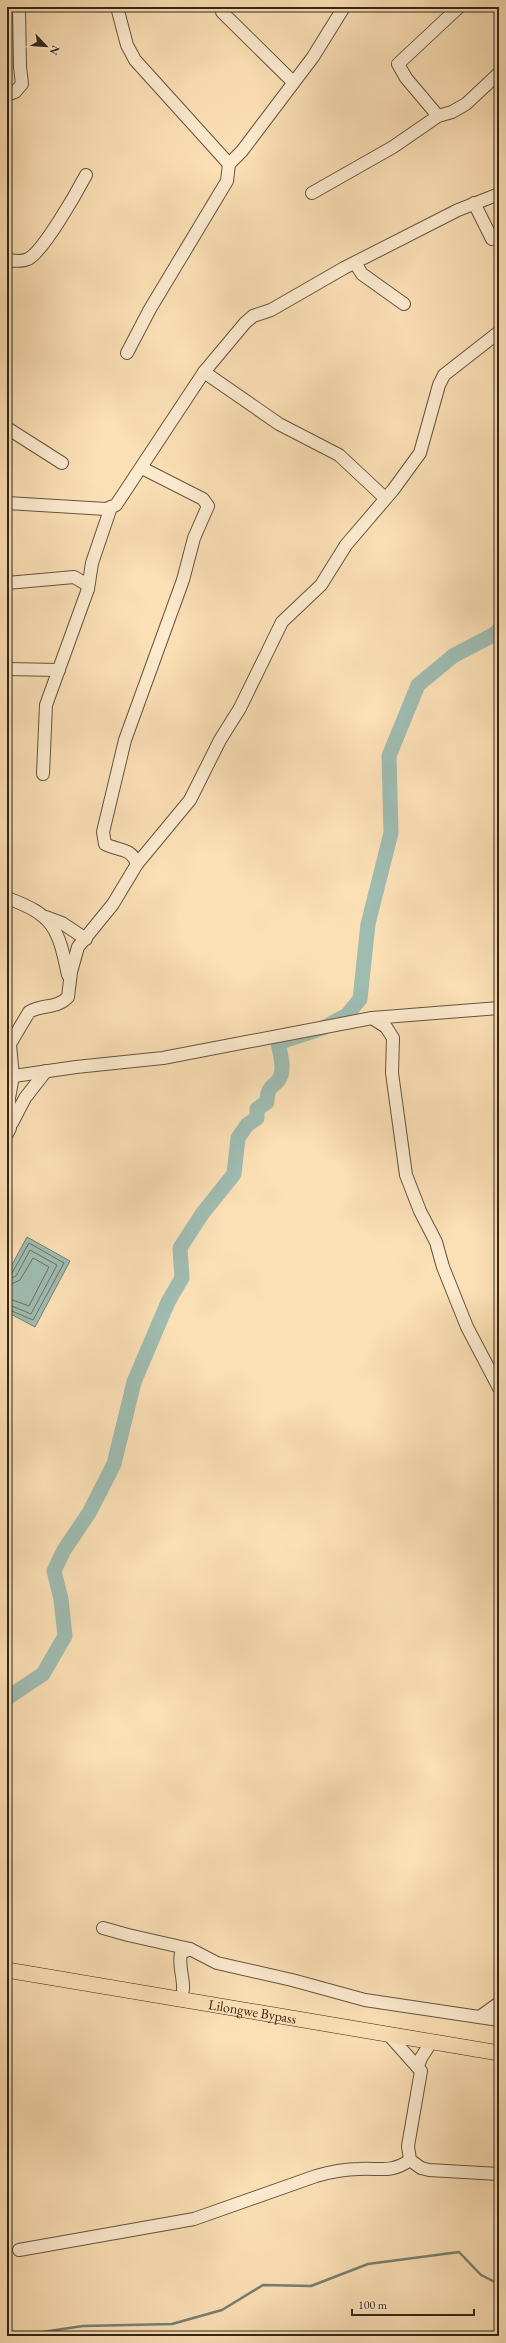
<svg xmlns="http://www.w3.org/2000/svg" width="506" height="2343" font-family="'EB Garamond',serif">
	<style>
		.water { fill: #9fbcb1; stroke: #748073 }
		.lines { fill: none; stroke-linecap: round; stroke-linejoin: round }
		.shore { stroke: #6a7164; stroke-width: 1 }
		.stream { stroke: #748073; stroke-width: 2.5 }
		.river { stroke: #9fbcb1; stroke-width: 15 }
		.minor-casing { stroke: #66543e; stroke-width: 14 }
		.major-casing { stroke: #342617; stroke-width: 16 }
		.minor { stroke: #fceacf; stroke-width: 12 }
		.major { stroke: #fbdfb5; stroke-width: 15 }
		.labels { text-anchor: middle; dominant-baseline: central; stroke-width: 3; stroke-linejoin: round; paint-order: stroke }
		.street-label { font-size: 14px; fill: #342617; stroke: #fceacf }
	</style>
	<rect width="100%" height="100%" fill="#fbdfb5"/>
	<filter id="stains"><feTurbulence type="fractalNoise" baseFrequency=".005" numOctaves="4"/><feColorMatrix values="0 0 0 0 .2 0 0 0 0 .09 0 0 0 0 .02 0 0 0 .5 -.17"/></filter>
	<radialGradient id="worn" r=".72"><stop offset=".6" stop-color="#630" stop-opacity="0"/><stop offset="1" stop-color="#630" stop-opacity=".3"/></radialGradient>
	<polygon class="water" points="27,1237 70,1261 35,1327 7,1312 7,1274"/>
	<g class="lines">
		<g class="shore">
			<polyline points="7,1275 12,1273 29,1243 64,1263 33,1320 7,1309"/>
			<polyline points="7,1280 16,1276 30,1250 57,1265 31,1314 7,1304"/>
			<polyline points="7,1286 20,1280 33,1258 49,1267 29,1306 7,1298"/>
		</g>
		<polyline class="stream" points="15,2336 83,2326 172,2324 222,2310 263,2285 311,2286 368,2264 459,2252 481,2275 499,2284"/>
		<path class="river" d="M7,1698L43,1674L65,1636L61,1599L54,1571L64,1550L89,1513L114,1464L134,1382L168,1302L182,1278L180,1248L202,1214L234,1174L238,1138L247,1125L257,1118V1109L267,1102C267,1082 278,1087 281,1075C284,1065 280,1053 278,1043L323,1028L347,1015L360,999L368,924L391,833L389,756L418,685L453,656L493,635L499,630"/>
		<g class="minor-casing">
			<g id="minor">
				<polyline points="117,7 127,45 135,60 229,164"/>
				<polyline points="222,12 293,82"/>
				<polyline points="7,95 15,92 22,84 20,67 19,7"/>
				<polyline points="438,116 406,78 398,64 459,7"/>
				<polyline points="312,193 393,147 438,116 452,112 466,104 499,73"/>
				<polyline points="474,203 492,239"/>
				<path d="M7,260C14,261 22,262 28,259C43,252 77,192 86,175"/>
				<polyline points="355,263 362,274 404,304"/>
				<polyline points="127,353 150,309 227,181 229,164 242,151 313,57 344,7"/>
				<polyline points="204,372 279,424 339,455 385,498"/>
				<polyline points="7,428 62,463"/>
				<polyline points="7,503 106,509 116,505 204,372 245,323 253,316 271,310 344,268 458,210 499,194"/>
				<polyline points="7,583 74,577 86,584 88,589 46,705 43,774"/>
				<polyline points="88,589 92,563 111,507"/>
				<polyline points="7,669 59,670"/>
				<path d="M137,864C131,847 118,851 105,844L103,832L125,740L183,580L194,538L208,506L203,499L142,468"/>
				<path d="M7,898C54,915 58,928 68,975"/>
				<polyline points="46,917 62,923 86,939"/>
				<polyline points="372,1018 386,1027 393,1038 392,1073 406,1175 420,1211 436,1242 443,1267 467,1327 499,1388"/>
				<path d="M7,1049L29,1012C42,1004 57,1009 68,997L71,972L78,947L113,904L137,864L190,800L220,740L240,708L282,622L321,585L346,545L393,490L420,453L439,385L444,375L499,332"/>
				<polyline points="7,1077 76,1067 163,1058 372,1018 499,1008"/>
				<polyline points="12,1123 25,1098 46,1071"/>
				<polyline points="7,1134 10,1128 9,1098 13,1076 10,1045"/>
				<polyline points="103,1928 128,1935 190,1949 217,1963 292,1980 365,2000 499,2020"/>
				<path d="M183,1990C184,1977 178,1966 181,1953L190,1949"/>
				<polyline points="481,2016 499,2003"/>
				<polyline points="388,2034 421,2071 408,2146 410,2160 421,2168 429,2170 499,2174"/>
				<polyline points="418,2066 421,2058 432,2041"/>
				<path d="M19,2250L194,2219L316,2176C330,2172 344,2169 359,2169C380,2168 392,2173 410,2160"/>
			</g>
		</g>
		<g class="major-casing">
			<g id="major">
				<path id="s1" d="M7,1970L499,2053"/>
			</g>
		</g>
		<use href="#minor" class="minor"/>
		<use href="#major" class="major"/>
	</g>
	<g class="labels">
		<g class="street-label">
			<text stroke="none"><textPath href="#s1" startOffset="249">Lilongwe Bypass</textPath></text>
		</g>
	</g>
	<rect width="506" height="2343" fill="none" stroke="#fbdfb5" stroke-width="24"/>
	<rect x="8" y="8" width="490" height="2327" fill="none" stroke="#342617" stroke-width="2"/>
	<rect x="12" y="12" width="482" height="2319" fill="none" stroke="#342617"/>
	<g transform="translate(46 46) rotate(115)" stroke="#fceacf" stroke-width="3" paint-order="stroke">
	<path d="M0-3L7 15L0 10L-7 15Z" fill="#342617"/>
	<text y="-6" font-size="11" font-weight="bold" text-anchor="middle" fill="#342617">N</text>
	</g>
	<path d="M352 2309v6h122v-6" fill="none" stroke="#342617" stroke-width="2"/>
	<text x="358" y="2309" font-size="12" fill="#342617" stroke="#fceacf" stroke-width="3" paint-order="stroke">100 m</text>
	<rect width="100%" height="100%" filter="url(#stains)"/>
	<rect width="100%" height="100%" fill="url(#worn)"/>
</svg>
